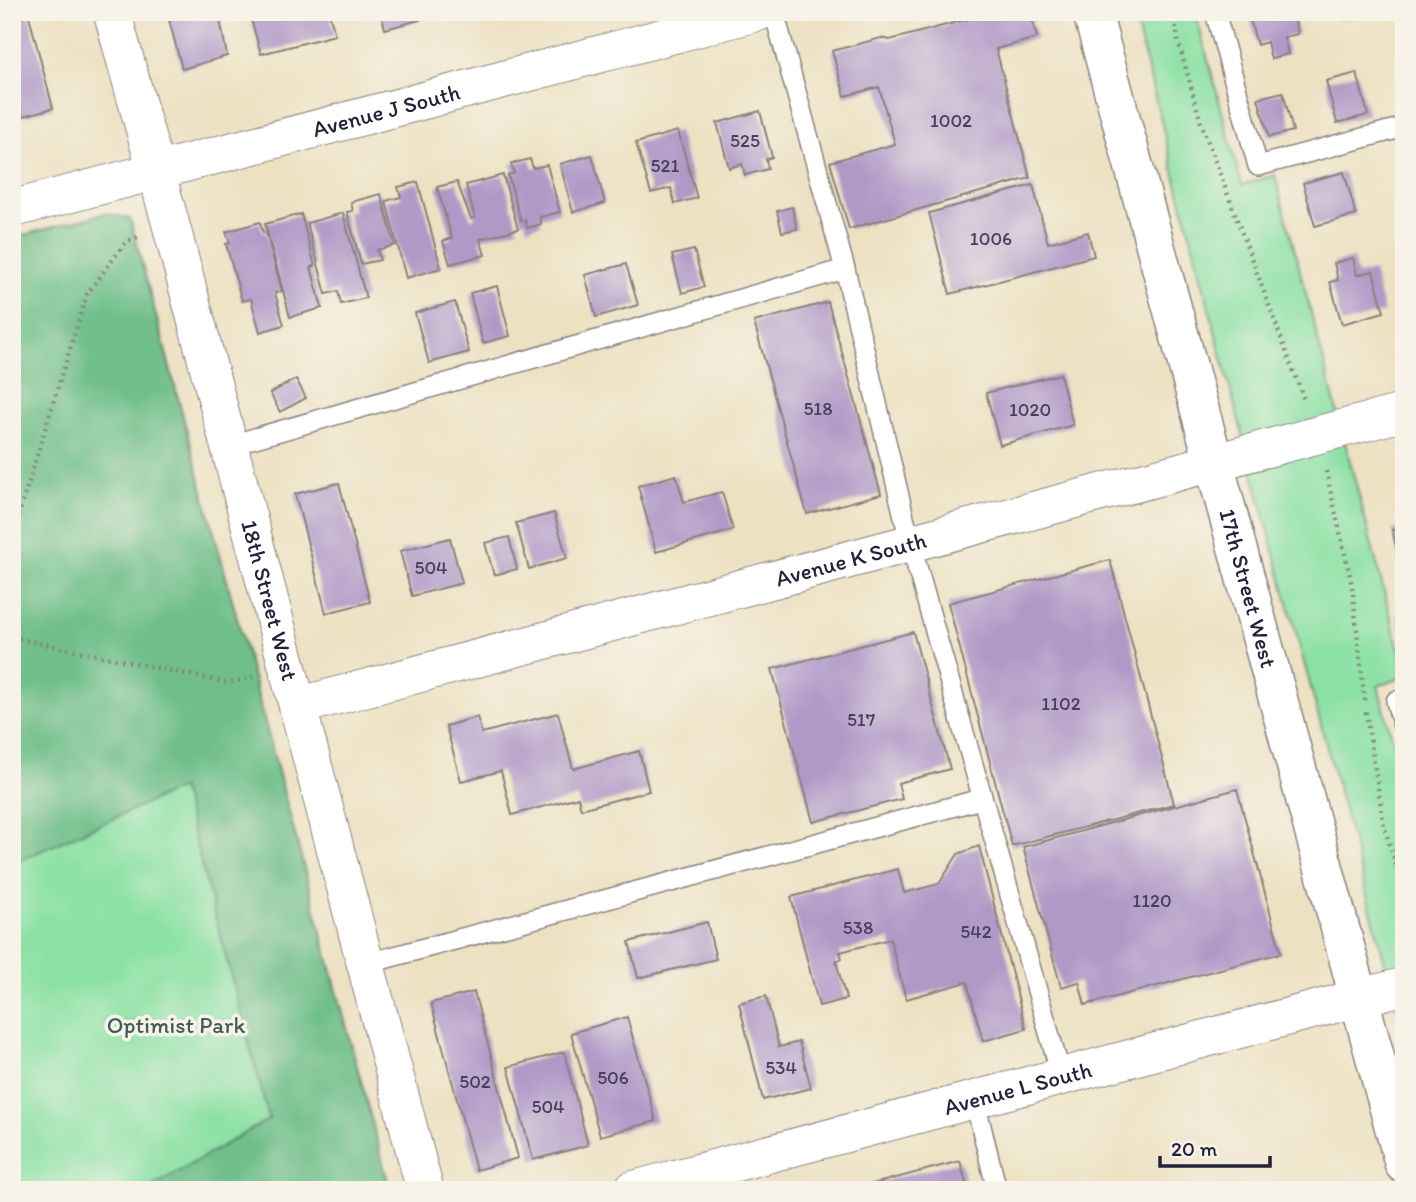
<svg xmlns="http://www.w3.org/2000/svg" width="1416" height="1202" font-family="Itim,sans-serif">
	<style>
		.green { fill: #8be1a4; stroke: #568270; stroke-width: 2 }
		.forest { fill: #70bf8a; stroke: #497062; stroke-width: 2 }
		.building { fill: #b199c7 }
		.lines { fill: none; stroke-linecap: round; stroke-linejoin: round }
		.lane-casing { stroke: #88827e; stroke-width: 22 }
		.street-casing { stroke: #88827e; stroke-width: 39 }
		.secondary-casing { stroke: #88827e; stroke-width: 41 }
		.path { stroke: #88827e; stroke-width: 4.5; stroke-dasharray: 2 5; stroke-linecap: butt }
		.lane { stroke: #fff; stroke-width: 19 }
		.street { stroke: #fff; stroke-width: 37 }
		.secondary { stroke: #fff; stroke-width: 38 }
		.labels { text-anchor: middle; dominant-baseline: central; stroke-width: 7; stroke-linejoin: round; paint-order: stroke }
		.number-label { font-size: 19px; fill: #46405e }
		.street-label { font-size: 23px; fill: #22223b; stroke: #f7f3e8 }
		.park-label { font-size: 23px; fill: #425b5a; stroke: #f7f3e8 }
	</style>
	<rect width="100%" height="100%" fill="#f7f3e8"/>
	<filter id="ink" filterUnits="userSpaceOnUse"><feTurbulence type="fractalNoise" baseFrequency=".0143" numOctaves="2"/><feDisplacementMap in="SourceGraphic" scale="14" xChannelSelector="R" yChannelSelector="G"/><feConvolveMatrix kernelMatrix="1 2 1 2 8 2 1 2 1" color-interpolation-filters="sRGB"/></filter>
	<filter id="wash" filterUnits="userSpaceOnUse"><feTurbulence type="fractalNoise" baseFrequency=".00686" numOctaves="4" result="noise"/><feDisplacementMap in="SourceGraphic" scale="28" xChannelSelector="R" yChannelSelector="G"/><feGaussianBlur stdDeviation="1.57" result="paint"/><feColorMatrix in="noise" values="0 0 0 0 0 0 0 0 0 0 0 0 0 0 0 0 0 1.4 0 .05"/><feComposite in="paint" operator="in"/></filter>
	<g filter="url(#wash)">
		<rect width="100%" height="100%" fill="#ede1c2"/>
		<g class="green">
			<polygon points="1133,12 1195,12 1242,185 1275,175 1404,668 1404,677 1378,686 1404,783 1404,1033 1223,362"/>
			<polygon points="106,213 130,219 388,1182 379,1190 12,1190 12,238"/>
		</g>
		<polygon class="forest" points="106,213 130,219 388,1182 379,1190 146,1190 269,1119 181,788 12,864 12,238"/>
		<g id="blocks">
			<g class="building">
				<polygon points="28,12 53,108 13,119 12,16"/>
				<polygon points="167,12 214,12 217,20 220,19 227,56 182,69"/>
				<polygon points="249,12 329,12 335,35 261,54"/>
				<polygon points="381,12 419,12 420,20 385,29"/>
				<polygon points="995,12 1030,12 1037,38 996,49 1030,178 849,229 830,162 895,144 879,87 845,96 832,51 881,38 890,40"/>
				<polygon points="1248,12 1293,12 1298,34 1284,37 1288,54 1271,59 1267,42 1257,45"/>
				<polygon points="1343,12 1360,12 1361,16 1345,20"/>
				<polygon points="1357,73 1368,115 1337,123 1326,81"/>
				<polygon points="1283,92 1293,131 1269,137 1258,98"/>
				<polygon points="760,111 772,157 766,159 768,169 745,175 742,164 729,168 717,123"/>
				<polygon points="678,131 697,198 675,204 671,188 651,193 636,143"/>
				<polygon points="592,155 605,203 573,212 560,164"/>
				<polygon points="530,159 533,168 547,165 560,212 540,217 541,224 527,228 525,220 521,221 508,175 514,173 511,164"/>
				<polygon points="1344,172 1356,215 1315,226 1303,183"/>
				<polygon points="503,175 518,229 480,239 485,255 450,264 443,241 452,238 437,187 457,182 471,219 475,218 466,185"/>
				<polygon points="418,182 441,268 406,278 386,201 401,197 398,187"/>
				<polygon points="1033,185 1048,243 1088,232 1094,256 950,294 929,213"/>
				<polygon points="381,194 395,245 377,250 380,260 361,264 347,212 353,211 351,202"/>
				<polygon points="792,207 797,229 782,232 777,211"/>
				<polygon points="343,213 366,298 341,304 338,291 326,294 307,223"/>
				<polygon points="301,214 315,266 311,267 322,308 290,317 265,224"/>
				<polygon points="260,222 263,233 266,232 282,291 275,293 284,325 260,332 251,299 242,301 226,244 230,243 226,232"/>
				<polygon points="694,250 704,287 682,293 672,255"/>
				<polygon points="1353,258 1357,275 1373,271 1384,312 1342,324 1330,282 1338,280 1334,263"/>
				<polygon points="626,264 638,305 596,317 585,275"/>
				<polygon points="497,286 510,336 483,343 470,293"/>
				<polygon points="455,302 469,352 429,363 415,313"/>
				<polygon points="828,302 881,494 807,514 754,322"/>
				<polygon points="1060,374 1073,425 1000,445 986,393"/>
				<polygon points="296,379 306,398 280,412 270,393"/>
				<polygon points="676,475 684,502 722,492 733,530 656,552 638,486"/>
				<polygon points="339,483 370,602 326,613 295,494"/>
				<polygon points="554,513 567,558 529,569 516,523"/>
				<polygon points="1404,527 1404,573 1403,574 1392,530"/>
				<polygon points="509,537 517,569 494,575 485,543"/>
				<polygon points="450,538 462,583 412,596 400,551"/>
				<polygon points="1110,560 1174,804 1012,846 948,603"/>
				<polygon points="1404,613 1404,638 1403,638 1397,615"/>
				<polygon points="913,632 950,769 898,783 902,799 813,822 772,669"/>
				<polygon points="558,713 573,769 639,751 649,791 581,809 578,797 512,815 501,771 461,781 446,726 477,717 482,733"/>
				<polygon points="1237,789 1281,953 1085,1005 1079,982 1061,987 1023,847"/>
				<polygon points="979,846 1026,1029 983,1041 967,982 906,999 890,939 840,952 842,959 836,961 846,999 819,1006 791,897 898,869 904,893 939,884 958,854"/>
				<polygon points="707,922 716,959 638,978 629,942"/>
				<polygon points="474,992 518,1158 476,1170 431,1003"/>
				<polygon points="766,996 779,1047 799,1042 811,1088 763,1100 739,1003"/>
				<polygon points="627,1017 656,1121 600,1136 571,1033"/>
				<polygon points="564,1052 588,1145 533,1160 508,1067"/>
				<polygon points="960,1161 968,1190 854,1190 854,1189"/>
			</g>
		</g>
	</g>
	<g filter="url(#ink)">
		<use href="#blocks" fill-opacity="0" stroke="#88827e" stroke-width="2"/>
		<g class="lines">
			<g class="lane-casing">
				<g id="lane">
					<polyline points="774,12 845,269 910,542 1061,1075"/>
					<polyline points="1215,12 1258,166 1404,127"/>
					<polyline points="227,446 845,269"/>
					<polyline points="1404,700 1396,701 1404,730"/>
					<polyline points="365,964 981,799"/>
					<polyline points="974,1098 997,1190"/>
				</g>
			</g>
			<g class="street-casing">
				<g id="street">
					<path id="s1" d="M112,12L171,225L425,1190"/>
					<path id="s2" d="M12,209L759,12"/>
					<path id="s3" d="M298,706L1404,412"/>
					<path id="s4" d="M632,1190L1404,986"/>
				</g>
			</g>
			<g class="secondary-casing">
				<g id="secondary">
					<path id="s5" d="M1092,12L1404,1164"/>
				</g>
			</g>
			<g class="path">
				<polyline points="1174,12 1178,40 1201,123 1305,402"/>
				<polyline points="1326,471 1352,585 1365,703"/>
				<polyline points="12,536 87,294 126,242 138,237"/>
				<polyline points="12,637 228,683 253,677"/>
				<polyline points="1366,712 1384,826 1404,891"/>
			</g>
			<use href="#lane" class="lane"/>
			<use href="#street" class="street"/>
			<use href="#secondary" class="secondary"/>
		</g>
	</g>
	<g class="labels">
		<g class="number-label">
			<text x="951" y="120">1002</text>
			<text x="745" y="140">525</text>
			<text x="665" y="165">521</text>
			<text x="991" y="238">1006</text>
			<text x="818" y="408">518</text>
			<text x="1030" y="409">1020</text>
			<text x="431" y="567">504</text>
			<text x="1061" y="703">1102</text>
			<text x="861" y="719">517</text>
			<text x="1152" y="900">1120</text>
			<text x="858" y="927">538</text>
			<text x="976" y="931">542</text>
			<text x="781" y="1067">534</text>
			<text x="613" y="1077">506</text>
			<text x="475" y="1081">502</text>
			<text x="548" y="1106">504</text>
		</g>
		<g class="street-label">
			<text stroke="none"><textPath href="#s2" startOffset="387">Avenue J South</textPath></text>
			<text stroke="none"><textPath href="#s3" startOffset="572">Avenue K South</textPath></text>
			<text stroke="none"><textPath href="#s5" startOffset="597">17th Street West</textPath></text>
			<text stroke="none"><textPath href="#s1" startOffset="609">18th Street West</textPath></text>
			<text stroke="none"><textPath href="#s4" startOffset="399">Avenue L South</textPath></text>
		</g>
		<g class="park-label">
			<text x="176" y="1025">Optimist Park</text>
		</g>
	</g>
	<rect width="1416" height="1202" fill="none" stroke="#f7f3e8" stroke-width="42"/>
	<path d="M1160 1156v10h110v-10" fill="none" stroke="#22223b" stroke-width="3.5"/>
	<text x="1171" y="1156" font-size="21" fill="#22223b" stroke="#f7f3e8" stroke-width="5" paint-order="stroke">20 m</text>
</svg>
